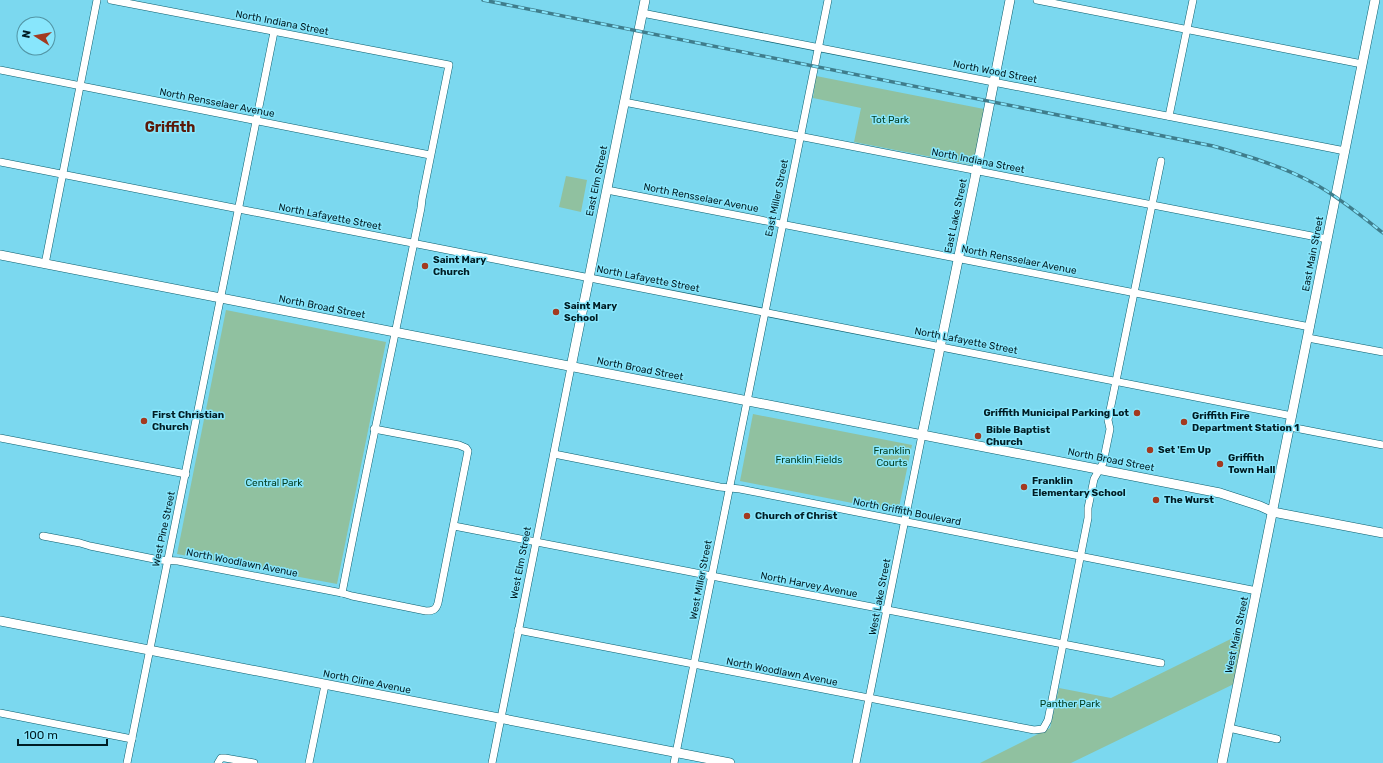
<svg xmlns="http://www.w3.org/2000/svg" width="1383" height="763" font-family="Rubik,sans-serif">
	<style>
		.green { fill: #90c1a0 }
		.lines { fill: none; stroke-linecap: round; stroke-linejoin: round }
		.street-casing { stroke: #095d6d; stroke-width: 8 }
		.secondary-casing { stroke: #095d6d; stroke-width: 10 }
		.street { stroke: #fff; stroke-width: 7 }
		.secondary { stroke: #fff; stroke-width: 9 }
		.rail-casing { stroke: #3f7d8c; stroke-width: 3.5 }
		.rail { stroke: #88e6fc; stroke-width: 2; stroke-dasharray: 6; stroke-linecap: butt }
		.poi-dot { fill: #a33a20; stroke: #88e6fc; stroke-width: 1.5 }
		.labels { text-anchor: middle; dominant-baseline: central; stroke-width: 3; stroke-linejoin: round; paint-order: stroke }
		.street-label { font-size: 10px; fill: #001c23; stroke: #88e6fc }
		.park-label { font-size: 10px; fill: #054023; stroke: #88e6fc }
		.poi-label { font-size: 10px; font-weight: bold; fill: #001c23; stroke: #88e6fc; text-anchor: start }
		.district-label { font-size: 14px; font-weight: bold; fill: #5b1908; stroke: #88e6fc }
	</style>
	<rect width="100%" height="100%" fill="#7bd8ef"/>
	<g class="green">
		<polygon points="816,76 984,109 973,165 854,142 861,108 813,98"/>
		<polygon points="566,176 587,180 581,212 559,207"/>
		<polygon points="226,310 386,342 337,584 177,554"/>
		<polygon points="753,414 912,445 898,512 740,481"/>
		<polygon points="1249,630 1238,682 1071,763 980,763 1050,728 1059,688 1111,698"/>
	</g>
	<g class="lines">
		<g class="street-casing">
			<g id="street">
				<path d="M111,0L449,65L422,199L421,208C395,336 367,464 342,593"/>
				<polyline points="1037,0 1362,64"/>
				<polyline points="642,13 1345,151"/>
				<polyline points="0,70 430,155"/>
				<polyline points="624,102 1327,239"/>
				<polyline points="1169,116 1193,0"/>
				<polyline points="0,162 1292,416"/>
				<polyline points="607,190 1310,327"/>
				<polyline points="45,264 97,0"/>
				<polyline points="1308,338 1383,352"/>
				<polyline points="1290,427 1383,445"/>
				<polyline points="0,438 186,474"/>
				<polyline points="554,454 720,487 740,489 1257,591"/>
				<polyline points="454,526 1161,663"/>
				<path d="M43,536L80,543L90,546L159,560L178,561L342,593L352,596L426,611C433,611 436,610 438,603L468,451L466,448L459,445L374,429"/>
				<polyline points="518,630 1034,730 1043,729 1048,720 1088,518 1088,508 1094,479 1103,463 1110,429 1108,420 1161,161"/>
				<polyline points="0,713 132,739"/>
				<polyline points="1229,728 1277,739"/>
				<polyline points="127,763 274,32"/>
				<polyline points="218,763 221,758 225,758 254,763"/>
				<polyline points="309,763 325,685"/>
				<polyline points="492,763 571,367"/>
				<polyline points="674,763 828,0"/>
				<polyline points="856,763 922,435"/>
			</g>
		</g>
		<g class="secondary-casing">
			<g id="secondary">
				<polyline points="0,255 1220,493 1260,506 1273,512 1383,533"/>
				<polyline points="571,367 645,0"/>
				<polyline points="922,435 975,178 1010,0"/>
				<polyline points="0,621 730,763"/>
				<polyline points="1222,763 1375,0"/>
			</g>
		</g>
		<use href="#street" class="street"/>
		<use href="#secondary" class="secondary"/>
		<g class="rail-casing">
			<path id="rail" d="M483,0L1213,146C1247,156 1282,166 1313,183C1336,195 1363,217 1383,233"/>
		</g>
		<use href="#rail" class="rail"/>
	</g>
	<g class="poi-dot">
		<circle cx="425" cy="266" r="4"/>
		<circle cx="556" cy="312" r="4"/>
		<circle cx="1137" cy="413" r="4"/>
		<circle cx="144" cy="421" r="4"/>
		<circle cx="1184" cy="422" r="4"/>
		<circle cx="978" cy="436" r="4"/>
		<circle cx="1150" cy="450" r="4"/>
		<circle cx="1220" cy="464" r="4"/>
		<circle cx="1024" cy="487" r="4"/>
		<circle cx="1156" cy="500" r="4"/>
		<circle cx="747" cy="516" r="4"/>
	</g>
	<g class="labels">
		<g class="street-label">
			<text transform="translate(282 23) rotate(11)">North Indiana Street</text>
			<text transform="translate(995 72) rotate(11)">North Wood Street</text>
			<text transform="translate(217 103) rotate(11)">North Rensselaer Avenue</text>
			<text transform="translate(978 161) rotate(11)">North Indiana Street</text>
			<text transform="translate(597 181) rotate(-78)">East Elm Street</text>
			<text transform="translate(701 198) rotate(11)">North Rensselaer Avenue</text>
			<text transform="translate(777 198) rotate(-78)">East Miller Street</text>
			<text transform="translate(956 216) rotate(-78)">East Lake Street</text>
			<text transform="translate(330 217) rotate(11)">North Lafayette Street</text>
			<text transform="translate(1313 254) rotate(-79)">East Main Street</text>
			<text transform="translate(1019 260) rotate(11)">North Rensselaer Avenue</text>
			<text transform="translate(648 279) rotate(11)">North Lafayette Street</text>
			<text transform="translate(322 307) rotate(11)">North Broad Street</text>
			<text transform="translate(966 341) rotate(11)">North Lafayette Street</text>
			<text transform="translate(640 369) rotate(11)">North Broad Street</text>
			<text transform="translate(1111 460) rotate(11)">North Broad Street</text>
			<text transform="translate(907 512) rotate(11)">North Griffith Boulevard</text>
			<text transform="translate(164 529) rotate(-78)">West Pine Street</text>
			<text transform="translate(242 563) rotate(11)">North Woodlawn Avenue</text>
			<text transform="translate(521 563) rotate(-79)">West Elm Street</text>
			<text transform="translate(701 580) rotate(-79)">West Miller Street</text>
			<text transform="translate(809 585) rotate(11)">North Harvey Avenue</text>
			<text transform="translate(880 597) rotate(-79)">West Lake Street</text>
			<text transform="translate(1237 635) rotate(-78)">West Main Street</text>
			<text transform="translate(782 672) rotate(11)">North Woodlawn Avenue</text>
			<text transform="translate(367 682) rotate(11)">North Cline Avenue</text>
		</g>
		<g class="park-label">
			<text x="890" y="120">Tot Park</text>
			<text x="892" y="451">Franklin<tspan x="892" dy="12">Courts</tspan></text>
			<text x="809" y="460">Franklin Fields</text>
			<text x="274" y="483">Central Park</text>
			<text x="1070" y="704">Panther Park</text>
		</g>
		<g class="poi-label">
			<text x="433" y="260">Saint Mary<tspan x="433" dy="12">Church</tspan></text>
			<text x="564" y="306">Saint Mary<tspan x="564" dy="12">School</tspan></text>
			<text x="1129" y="413" text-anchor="end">Griffith Municipal Parking Lot</text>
			<text x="152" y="415">First Christian<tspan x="152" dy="12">Church</tspan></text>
			<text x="1192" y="416">Griffith Fire<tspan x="1192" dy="12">Department Station 1</tspan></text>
			<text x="986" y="430">Bible Baptist<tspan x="986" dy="12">Church</tspan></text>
			<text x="1158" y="450">Set 'Em Up</text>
			<text x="1228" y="458">Griffith<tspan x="1228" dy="12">Town Hall</tspan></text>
			<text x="1032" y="481">Franklin<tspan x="1032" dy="12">Elementary School</tspan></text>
			<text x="1164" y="500">The Wurst</text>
			<text x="755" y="516">Church of Christ</text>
		</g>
		<g class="district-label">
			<text x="170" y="127">Griffith</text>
		</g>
	</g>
	<g transform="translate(36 36) rotate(281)"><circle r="19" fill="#88e6fc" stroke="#5295a5"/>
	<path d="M0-3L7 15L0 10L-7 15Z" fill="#a33a20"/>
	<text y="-6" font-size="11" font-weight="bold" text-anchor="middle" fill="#001c23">N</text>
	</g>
	<path d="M18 739v6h89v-6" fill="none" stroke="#001c23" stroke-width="2"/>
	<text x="24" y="739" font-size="12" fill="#001c23" stroke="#88e6fc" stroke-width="3" paint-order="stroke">100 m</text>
</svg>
